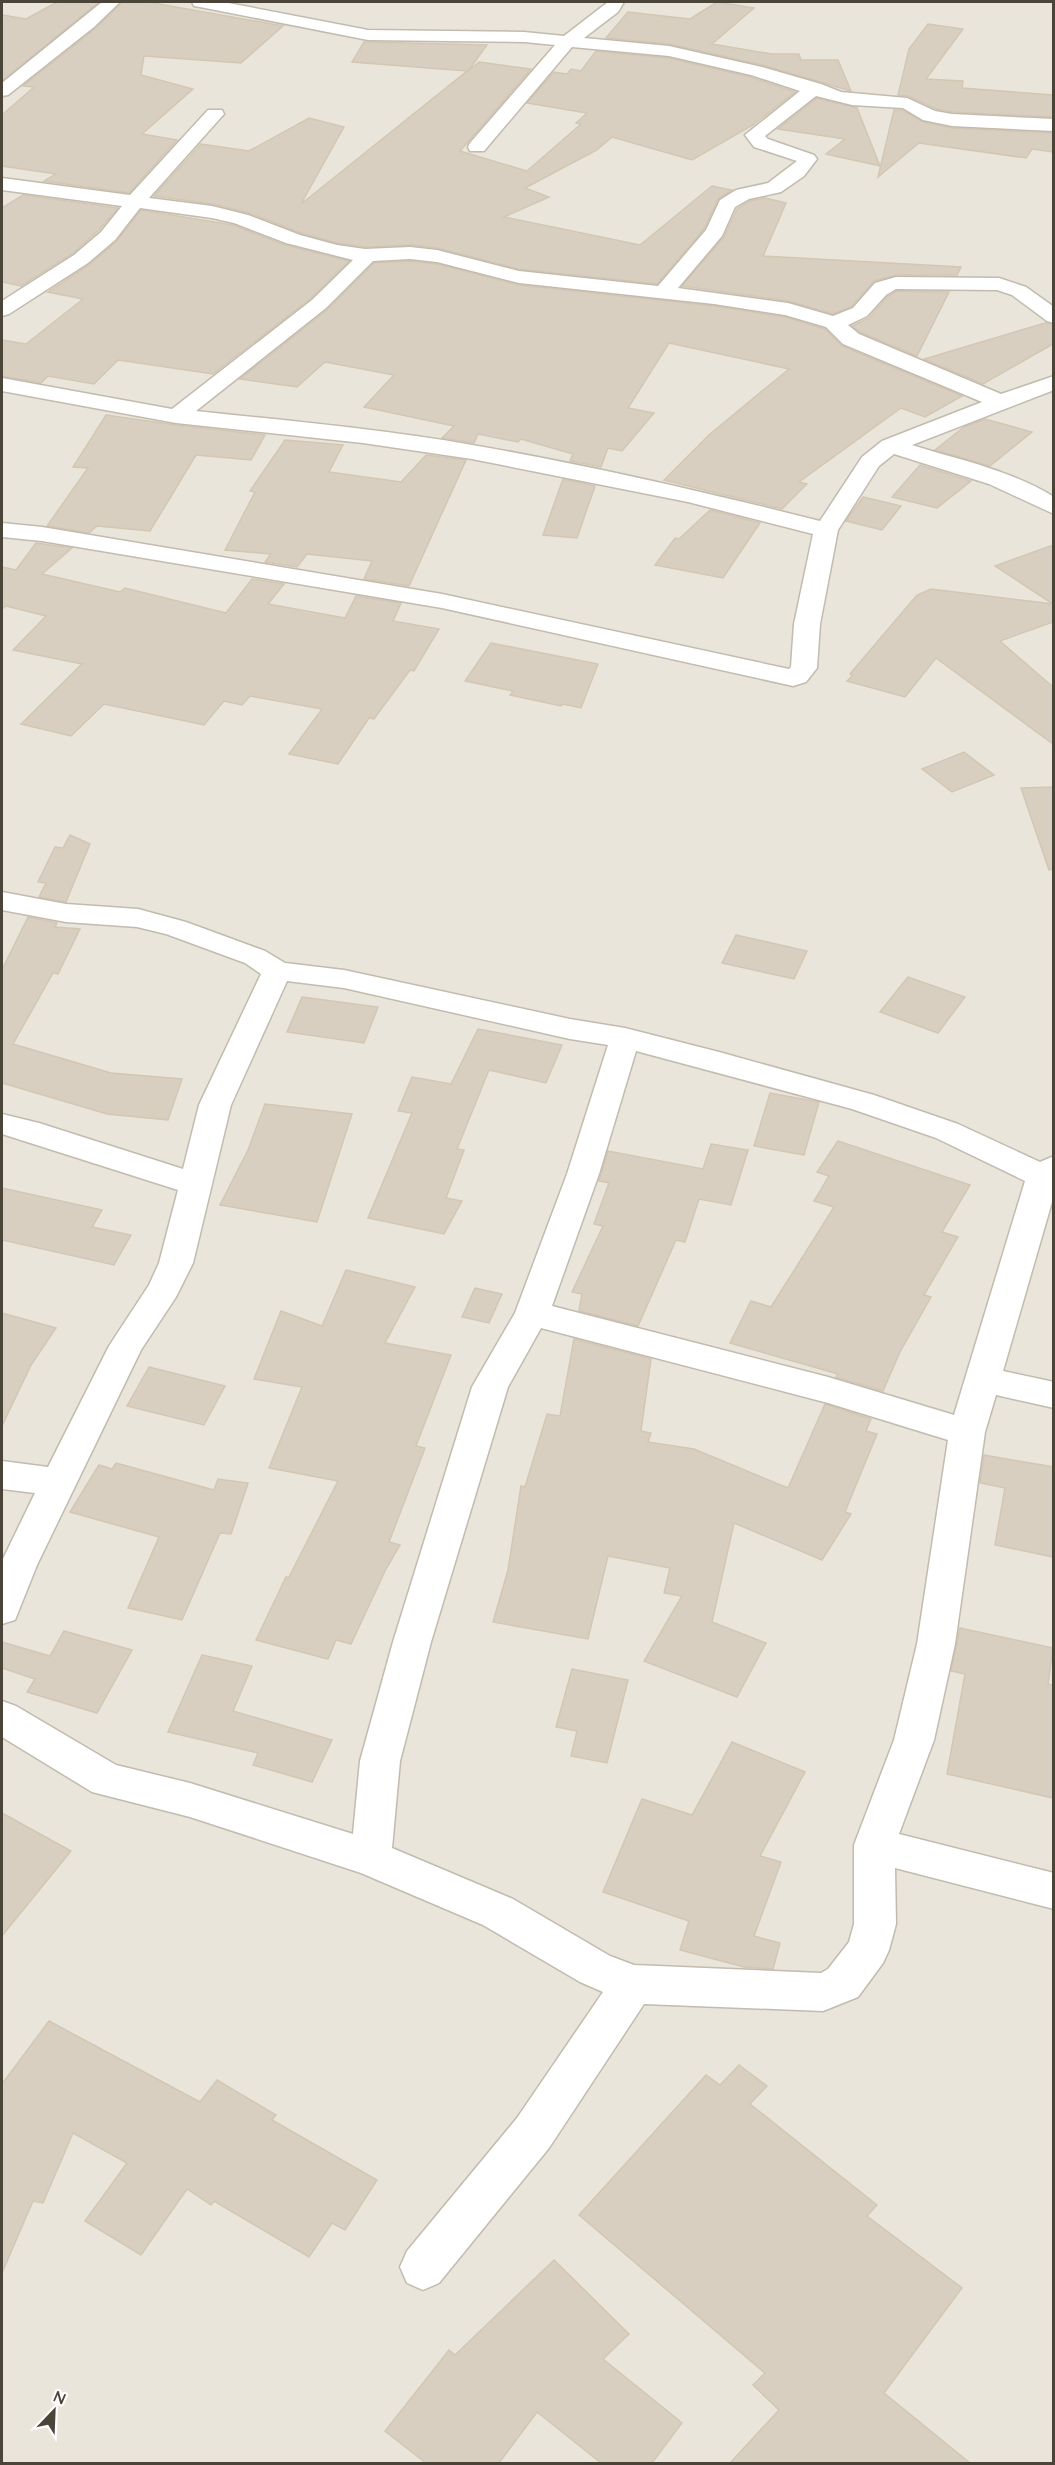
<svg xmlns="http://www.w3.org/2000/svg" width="1055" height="2465" font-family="Quicksand,sans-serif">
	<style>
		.residential { fill: #eae5da }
		.building { fill: #d8cfc1; stroke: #d3c7b4; stroke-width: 1.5 }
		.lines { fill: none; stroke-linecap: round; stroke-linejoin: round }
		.minor-casing { stroke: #c2bbae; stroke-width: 3 }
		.minor { fill: #fff; fill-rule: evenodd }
	</style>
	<rect width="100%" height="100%" fill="#f6f3ec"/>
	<rect class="residential" x="2" y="2" width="1051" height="2461"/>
	<g class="building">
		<polygon points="57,2 99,2 2,81 2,15 26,19"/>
		<polygon points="122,2 148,2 283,26 241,63 144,56 141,75 193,89 142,134 177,140 129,193 44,181 56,174 2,166 2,115 34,87 23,86 95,29"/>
		<polygon points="717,2 754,8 712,44 772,54 799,54 801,60 838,60 851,91 762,65 669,44 606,38 628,12 690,19"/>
		<polygon points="928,24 963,29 926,79 963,81 962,88 1053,95 1053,117 952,112 936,109 908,96 898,95 909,49"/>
		<polygon points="364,42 487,45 468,71 479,62 531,69 460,151 527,171 581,124 576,123 587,113 527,103 554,72 567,74 571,69 581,71 596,51 669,58 750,77 795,92 753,125 692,160 612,137 597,150 525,188 549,197 504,217 640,245 712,186 732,190 718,199 704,229 657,284 519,269 437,248 410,245 365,247 337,243 301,233 249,213 213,204 154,196 201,144 249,151 309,118 344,127 301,204 467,71 352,62"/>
		<polygon points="817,98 857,108 880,166 826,154 845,139 778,129"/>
		<polygon points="894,110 902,110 923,122 952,128 1053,133 1053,152 1032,149 1026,158 919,143 878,177"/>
		<polygon points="23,195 118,208 99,230 73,253 21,286 2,282 2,208"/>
		<polygon points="765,198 786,203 763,256 961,267 957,275 896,275 874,281 852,306 833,314 788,301 682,286 724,237 737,209 750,201"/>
		<polygon points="141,210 233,225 285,245 349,261 311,298 213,374 118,360 94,384 48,376 41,383 2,376 2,340 26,344 83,299 48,292 89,265 116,242"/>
		<polygon points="410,261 437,264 519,285 714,306 785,317 825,329 842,346 962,396 925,417 901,408 799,482 807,484 782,509 664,480 710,434 789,369 669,343 628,408 654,413 622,451 608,448 601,467 570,461 573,454 521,439 518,442 478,434 474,443 442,438 454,426 364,407 394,375 325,362 297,387 240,379 327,310 374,263"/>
		<polygon points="897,291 949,292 917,356 860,332 852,326 869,318 887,297"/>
		<polygon points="1045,323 1053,325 1053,344 983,384 924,359"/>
		<polygon points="106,415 176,425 265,435 251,460 196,455 150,531 97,526 89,533 47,526 88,468 73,467"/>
		<polygon points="985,419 1032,432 990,466 935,450 964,427"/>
		<polygon points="285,440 343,445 329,472 401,482 426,455 466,460 409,586 364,579 372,561 307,554 297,567 265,562 271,554 225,550 255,492 250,491"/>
		<polygon points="920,465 971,481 937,508 892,497"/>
		<polygon points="563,479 595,486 577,538 543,535"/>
		<polygon points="863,497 901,506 882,530 846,521"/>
		<polygon points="710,510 760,523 723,578 655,565 675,538 679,539"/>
		<polygon points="36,543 72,548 42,574 120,592 125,588 226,613 252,579 284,584 268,604 345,618 356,596 401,603 393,621 439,629 414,671 410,670 374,719 369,718 338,764 289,754 322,709 250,696 242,705 224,701 204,725 104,704 71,736 21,724 82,664 13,650 46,616 6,606 2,609 2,567 16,570"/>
		<polygon points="1053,545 1053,604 995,566"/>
		<polygon points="931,589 1053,604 1053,622 1000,641 1053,687 1053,744 936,658 905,697 847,681 853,675 850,674 917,595"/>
		<polygon points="491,643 598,664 581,708 563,704 561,706 510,695 513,691 465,681"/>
		<polygon points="964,752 994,775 952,792 922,769"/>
		<polygon points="1053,787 1053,869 1049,870 1021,788"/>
		<polygon points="70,835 90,844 66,902 39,897 46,883 38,882 55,847 63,848"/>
		<polygon points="28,917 57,923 55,927 80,929 58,974 53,973 13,1044 111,1073 182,1079 168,1120 107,1114 2,1083 2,970"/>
		<polygon points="736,935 807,951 794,979 722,963"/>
		<polygon points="908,977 965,997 938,1033 880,1012"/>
		<polygon points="302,997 378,1007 364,1043 287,1032"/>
		<polygon points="478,1029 562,1045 546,1083 489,1070 457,1149 464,1150 446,1198 462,1201 444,1234 368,1218 412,1113 398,1111 412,1077 451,1084"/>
		<polygon points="770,1093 819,1102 804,1155 754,1146"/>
		<polygon points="265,1104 352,1114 317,1222 220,1205 248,1150"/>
		<polygon points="838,1141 970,1185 942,1232 958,1237 924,1295 931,1297 900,1352 883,1391 836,1377 838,1374 730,1343 751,1301 771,1307 834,1207 814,1201 829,1176 817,1172"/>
		<polygon points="711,1144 748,1150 731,1205 699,1199 685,1242 676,1240 638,1326 579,1311 582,1294 572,1292 603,1226 594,1224 609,1183 599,1181 608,1151 703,1169"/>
		<polygon points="2,1188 102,1210 92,1227 131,1235 114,1265 2,1240"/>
		<polygon points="346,1270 415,1287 385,1343 451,1355 416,1446 425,1448 389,1542 400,1545 386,1569 351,1644 336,1640 328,1659 256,1640 286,1577 289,1577 338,1481 269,1468 302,1387 254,1379 281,1311 322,1326"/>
		<polygon points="475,1288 502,1294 489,1323 462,1317"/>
		<polygon points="2,1313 56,1328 31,1365 2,1426"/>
		<polygon points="574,1339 651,1359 641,1431 651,1433 648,1442 694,1449 788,1488 825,1404 871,1419 866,1431 877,1434 845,1512 851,1514 822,1560 734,1523 712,1622 766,1643 737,1697 644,1661 682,1596 664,1593 670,1568 608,1556 588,1639 493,1622 508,1570 521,1486 525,1487 547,1414 560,1416"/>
		<polygon points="149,1367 225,1386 204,1425 127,1406"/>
		<polygon points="984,1455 1053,1467 1053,1557 995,1545 1005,1488 980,1483"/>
		<polygon points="116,1463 214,1490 218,1479 248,1483 231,1534 220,1533 182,1620 128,1608 159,1537 70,1512 99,1465 112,1469"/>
		<polygon points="960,1628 1053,1648 1048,1684 1053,1685 1053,1798 947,1774 965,1674 951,1671"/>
		<polygon points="64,1631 132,1650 97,1713 27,1692 35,1679 2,1668 2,1642 50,1656"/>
		<polygon points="202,1655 252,1666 233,1711 332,1740 312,1782 253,1765 258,1753 168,1732"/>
		<polygon points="572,1669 628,1680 607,1763 571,1756 577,1731 556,1727"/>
		<polygon points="732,1742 805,1772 760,1856 781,1862 754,1936 780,1943 773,1969 744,1967 680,1950 689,1921 603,1892 642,1799 692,1815"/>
		<polygon points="2,1813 71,1851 2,1936"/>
		<polygon points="49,2021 200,2102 217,2080 276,2115 272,2120 377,2180 345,2230 332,2223 309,2257 214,2201 211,2205 187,2189 141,2255 85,2221 127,2163 73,2133 43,2203 33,2201 2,2273 2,2084"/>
		<polygon points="739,2065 767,2086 750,2104 877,2205 867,2216 962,2288 884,2393 970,2463 730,2463 779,2410 753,2385 765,2373 579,2215 706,2075 720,2085"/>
		<polygon points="554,2260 629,2334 603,2359 682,2423 652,2463 601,2463 537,2412 499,2463 426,2463 385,2431 449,2350 455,2355"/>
	</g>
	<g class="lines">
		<g class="minor-casing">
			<g id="minor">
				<polygon points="102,2 120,2 94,27 8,95 2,96 2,83"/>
				<path d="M192,2H223L368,30L524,32L564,36L608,2H624L618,12L584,38L669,46L762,67L821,84L841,92L907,98L935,111L952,114L1054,119V131L952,126L923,120L903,108L852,105L816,96L765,136L768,139L814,155L817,159L804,176L781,192L749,199L735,207L722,236L678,288L788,303L833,316L853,308L875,283L896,277L999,278L1026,287L1054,307V323L1047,321L1012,295L997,290L896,289L886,295L867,316L848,325L859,334L1001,394L1054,376V390L912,445C959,460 1011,470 1054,497V514L989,484L894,454L879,466L838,530L820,624L817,668L806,682L793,686L442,608L42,541L2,537V523L42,527L442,594L789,669L791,667L794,624L813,534L688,502L472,459L363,443L176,423L2,391V378L172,409L312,300L353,260L286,243L234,223L212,218L140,208L115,240L88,263L9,314L2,316V301L74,255L101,232L122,206L2,190V178L130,195L208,110H222L224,114L149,198L212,206L248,215L300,235L337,245L365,249L410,247L437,250L519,271L658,286L706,230L720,200L736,190L768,183L797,161L754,147L745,135L800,91L751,75L669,56L572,47L484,151H470L468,147L470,143L555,45L524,42L368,40L200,7L194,6ZM410,259L437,262L519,283L714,304L785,315L826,327L843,344L982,402L882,441L862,457L820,521C705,492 589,465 472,445C381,429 288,421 196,411L326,308L373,261Z"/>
				<path d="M2,892L66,904L138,909L186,922L265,951L285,963L344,970L570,1019L625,1028L719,1052L874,1095L958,1124L1040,1162L1054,1156V1195L1003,1371L1054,1382V1408L996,1395L985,1432L955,1644L934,1740L899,1834L1054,1873V1909L895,1868L896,1924L889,1950L883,1963L858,1997L823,2011L644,2004L549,2148L439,2283L423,2290L407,2283L400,2267L407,2251L517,2118L603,1992L580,1982L483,1925L361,1873L190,1817L92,1792L2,1737V1701L16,1706L116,1765L190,1783L353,1834L360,1761L393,1642L472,1387L515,1313L567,1174L608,1045L570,1039L344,988L287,981L231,1105L193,1263L176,1297L141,1350L37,1565L15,1620L2,1624V1561L35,1493L2,1489V1461L48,1467L109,1346L149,1285L159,1263L178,1190L2,1134V1114L39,1123L183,1169L199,1105L261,974L245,963L166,934L137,927L66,922L2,910ZM636,1051L852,1109L936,1138L1025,1181L954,1415L828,1377L552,1306L599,1174ZM541,1328L828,1403L948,1440L917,1644L894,1740L854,1845V1924L849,1942L828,1969L821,1973L634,1965L610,1956L513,1899L392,1848L400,1761L431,1642L508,1387Z"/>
			</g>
		</g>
		<use href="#minor" class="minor"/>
	</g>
	<rect width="1055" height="2465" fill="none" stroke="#4b4439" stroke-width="6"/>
	<g transform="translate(54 2411) rotate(23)" stroke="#ffffff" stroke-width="4.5" paint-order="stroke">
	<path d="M0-4.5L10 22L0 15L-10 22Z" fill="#4b4439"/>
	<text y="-9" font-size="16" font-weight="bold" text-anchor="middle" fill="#4b4439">N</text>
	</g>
</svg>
